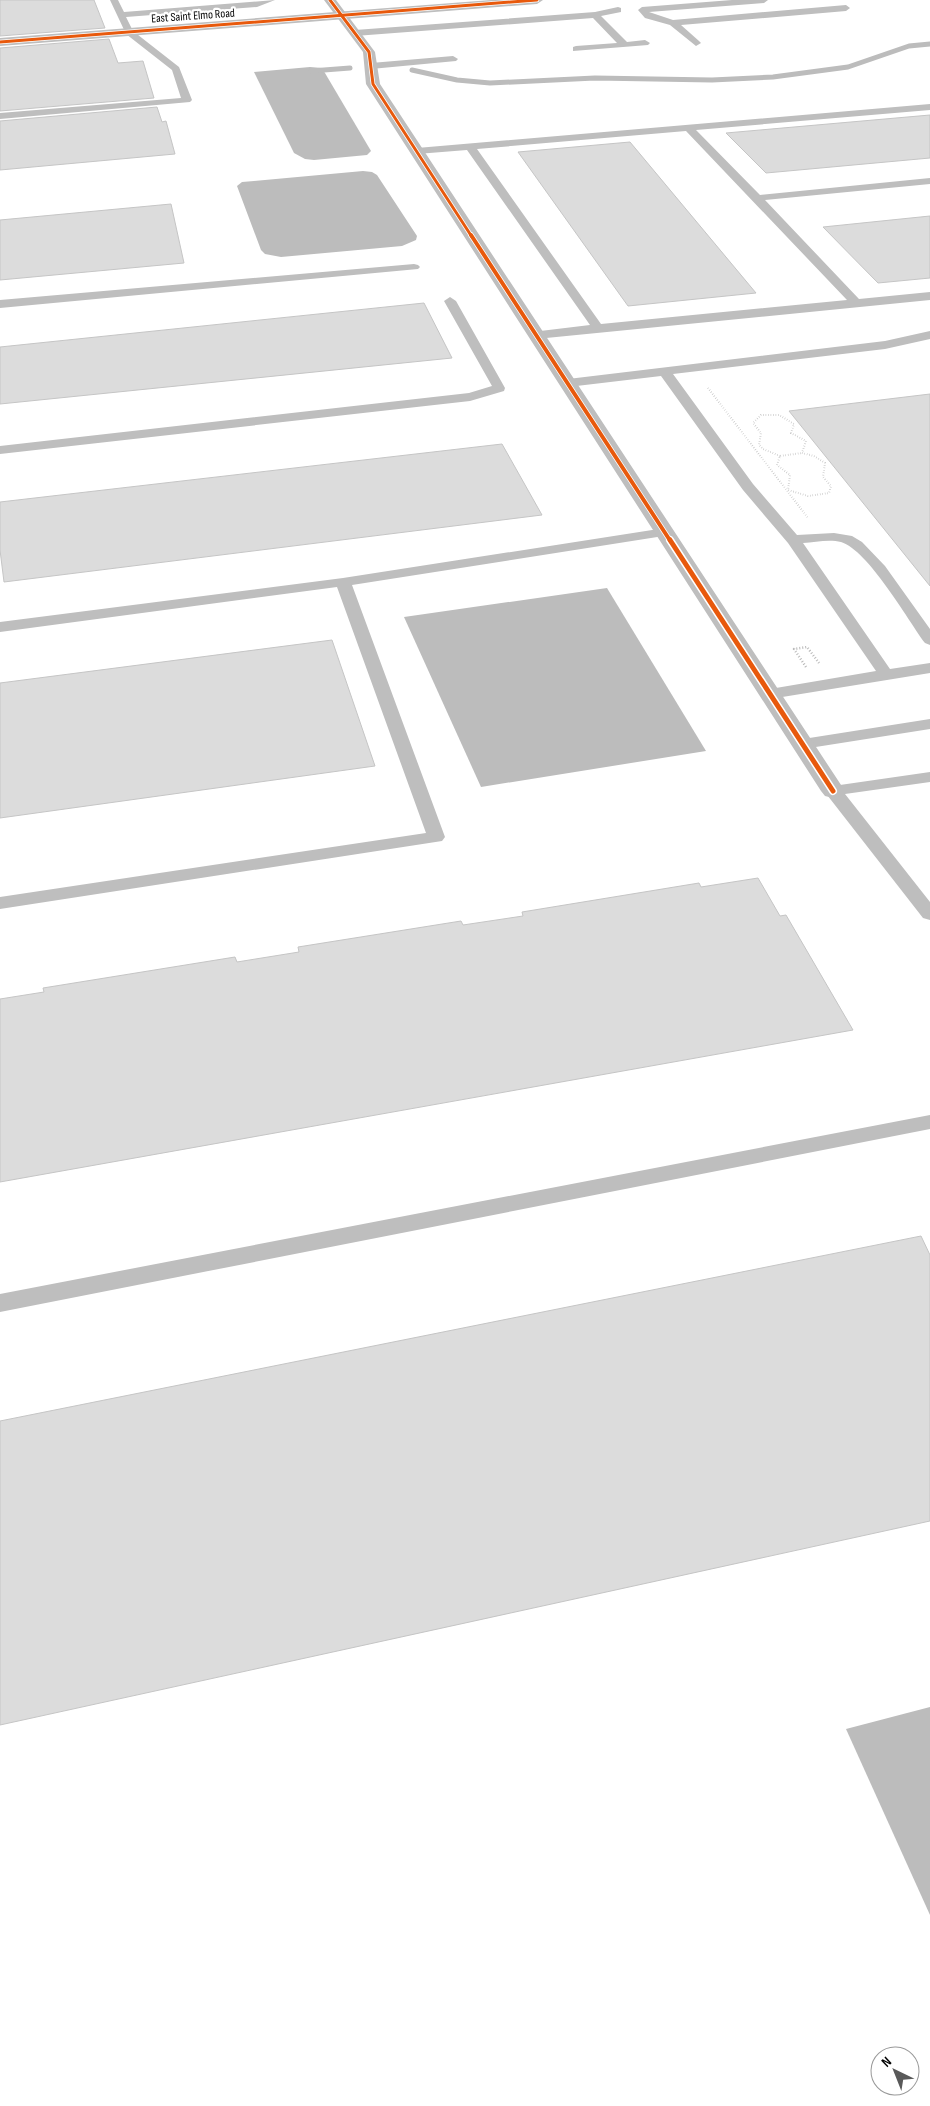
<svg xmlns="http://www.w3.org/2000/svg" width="930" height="2106" font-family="'Sofia Sans Condensed',sans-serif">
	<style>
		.water { fill: #bcbcbc }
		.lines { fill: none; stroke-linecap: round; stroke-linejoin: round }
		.stream { stroke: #bcbcbc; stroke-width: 5 }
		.building { fill: #dcdcdc; stroke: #c5c5c5 }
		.path-far1 { stroke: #b8b8b8; stroke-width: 2; stroke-dasharray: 0.5 2; stroke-linecap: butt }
		.path { stroke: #b8b8b8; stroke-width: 2.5; stroke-dasharray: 1 2; stroke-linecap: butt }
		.service { fill: #bebebe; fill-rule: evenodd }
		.minor { fill: #bebebe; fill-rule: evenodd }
		.tertiary { fill: #bebebe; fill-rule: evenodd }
		.cycleway-far2-casing { stroke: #fff; stroke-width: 4.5 }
		.cycleway-far1-casing { stroke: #fff; stroke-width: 5.5 }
		.cycleway-casing { stroke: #fff; stroke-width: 8 }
		.cycleway-far2 { stroke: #e8590c; stroke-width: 3 }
		.cycleway-far1 { stroke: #e8590c; stroke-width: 4 }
		.cycleway { stroke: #e8590c; stroke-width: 5 }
		.labels { text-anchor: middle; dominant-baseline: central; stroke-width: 4.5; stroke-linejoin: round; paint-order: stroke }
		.far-street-label { font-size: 12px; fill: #000; stroke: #fff }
	</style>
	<rect width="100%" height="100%" fill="#fff"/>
	<g class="water">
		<polygon points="310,67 322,68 371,151 367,155 314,160 305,159 294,153 254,72"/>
		<polygon points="363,171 372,172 377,175 417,236 416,240 402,246 281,257 265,254 261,250 237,186 242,182 254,181"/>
		<polygon points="607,588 706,751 481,787 404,617"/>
		<polygon points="930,1707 930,1915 846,1729"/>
	</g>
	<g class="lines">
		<g class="stream">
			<polyline points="412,70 457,80 490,83 595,78 712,80 773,77 848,67 909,46 930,44"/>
			<polyline points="311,71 350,68"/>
		</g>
	</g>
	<g class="building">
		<polygon points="0,0 94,0 105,28 0,36"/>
		<polygon points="109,39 118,63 143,61 154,98 0,111 0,48"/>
		<polygon points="157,107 162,122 166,121 175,154 0,170 0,121"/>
		<polygon points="930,115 930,158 766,173 726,133"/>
		<polygon points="630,142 756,293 628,306 518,152"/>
		<polygon points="171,204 184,263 0,280 0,220"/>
		<polygon points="930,216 930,278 878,283 823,227"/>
		<polygon points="424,303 452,358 0,404 0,347"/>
		<polygon points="930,394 930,586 789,411"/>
		<polygon points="502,444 542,515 4,582 0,550 0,502"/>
		<polygon points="332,640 375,766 0,818 0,683"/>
		<polygon points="758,878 780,916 786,915 853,1030 0,1182 0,999 44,992 43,988 235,957 237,962 299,952 298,947 461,921 463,925 523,916 522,912 699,883 701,887"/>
		<polygon points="921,1236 930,1255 930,1521 0,1725 0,1421"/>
	</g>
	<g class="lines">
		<g class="path-far1">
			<polyline points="708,388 808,518"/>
			<polygon points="802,453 814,456 825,463 823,477 831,486 829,493 808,496 788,490 790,475 777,465 780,456"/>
			<polyline points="780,456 763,449 759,445 761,433 753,423 761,415 779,415 794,424 791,433 806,441 802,453"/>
		</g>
		<polyline class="path" points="806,667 794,649 807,647 819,663"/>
		<g class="service">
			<polygon points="110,0 118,0 124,12 275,0 257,7 126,17 133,31 179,67 192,100 190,102 0,119 0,113 181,98 172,70 126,34"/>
			<polygon points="732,0 768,0 764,3 649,12 673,20 846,5 850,8 846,11 681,25 699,41 701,43 696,46 670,25 645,18 638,10 642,7"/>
			<polygon points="618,7 621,8 621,12 601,16 627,42 645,40 650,43 648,45 573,51 573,47 576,46 617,43 593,18 355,36 350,33 355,30 595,12"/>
			<polygon points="453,56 458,59 456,61 371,69 366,66 371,63"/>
			<path d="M930,104V110L696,130L760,195L930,178V184L765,200L859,299L930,292V300L536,339L530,335L532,332L590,325L467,150L417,154L412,151L417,148ZM686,131L847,300L601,324L477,149Z"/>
			<polygon points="414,264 418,265 420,267 418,269 0,308 0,300"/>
			<polygon points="450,297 456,301 505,388 504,391 470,401 0,454 0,446 469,393 492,386 444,301"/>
			<path d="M930,331V339L885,349L673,374L753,484L797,535L834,533L852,536L862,542L885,566L930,629V645L925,643C908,620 868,550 841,542C830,539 815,542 803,543L890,669L930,663V673L770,699L764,697L762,694L764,691L770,689L876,671L788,543L743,490L661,376L568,387L562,383L568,379L885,341Z"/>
			<polygon points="665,528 670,529 672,532 670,535 352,585 445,837 442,841 0,909 0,897 426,833 337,587 0,632 0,622 343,578"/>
			<polygon points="930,719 930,729 803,749 797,748 795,744 797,740 803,739"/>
			<polygon points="930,772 930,782 845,794 930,902 930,920 923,918 824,791 827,787 833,786"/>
			<polygon points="930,1115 930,1129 0,1312 0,1294"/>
		</g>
		<polygon class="minor" points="324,0 336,0 375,52 380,84 845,791 841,796 833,798 825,796 821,791 366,84 363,52"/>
		<polygon class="tertiary" points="491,0 543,0 537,4 0,46 0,38"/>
		<g class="cycleway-far2-casing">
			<g id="cycleway-far2">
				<polyline points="330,0 369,52 373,84 472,237"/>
				<polyline points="0,42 537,0"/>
			</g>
		</g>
		<g class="cycleway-far1-casing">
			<polyline id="cycleway-far1" points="471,235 671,542"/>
		</g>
		<g class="cycleway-casing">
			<polyline id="cycleway" points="670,540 833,791"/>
		</g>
		<use href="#cycleway-far2" class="cycleway-far2"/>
		<use href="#cycleway-far1" class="cycleway-far1"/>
		<use href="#cycleway" class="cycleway"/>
	</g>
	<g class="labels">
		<g class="far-street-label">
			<text transform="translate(193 16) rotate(-4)">East Saint Elmo Road</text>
		</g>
	</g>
	<g transform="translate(895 2071) rotate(317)"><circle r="24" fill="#ffffff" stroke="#999999"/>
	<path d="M0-4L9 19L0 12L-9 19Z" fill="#595959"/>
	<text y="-8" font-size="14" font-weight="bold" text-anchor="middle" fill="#000000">N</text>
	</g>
</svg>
